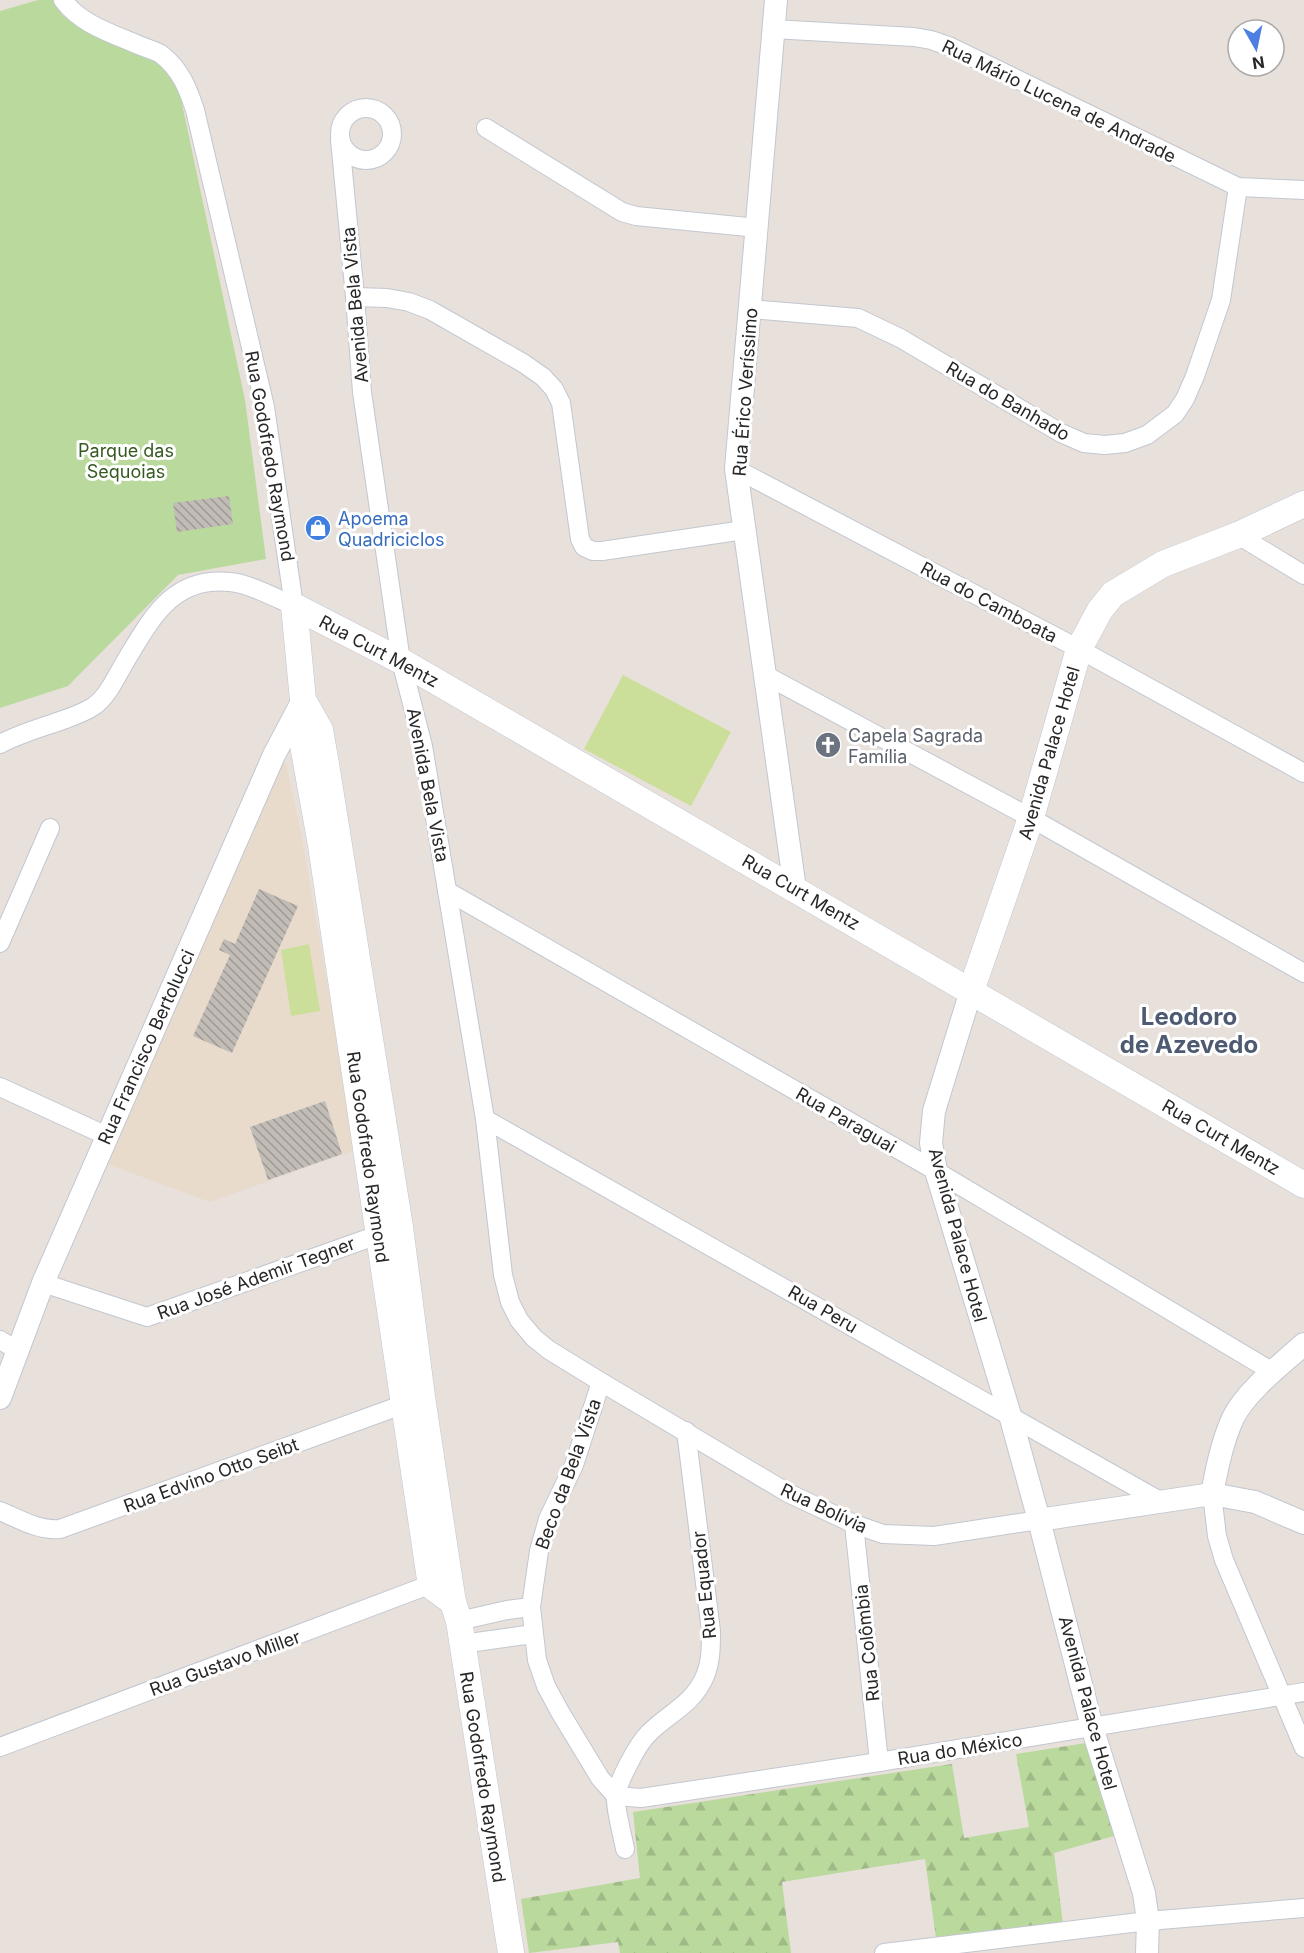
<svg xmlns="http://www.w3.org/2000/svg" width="1304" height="1953" font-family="Inter,sans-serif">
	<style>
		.education { fill: #e8dbcc }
		.green { fill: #bad99d }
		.forest { fill: url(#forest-firs) }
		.pitch { fill: #ccdf9a }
		.building { fill: url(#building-back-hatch) }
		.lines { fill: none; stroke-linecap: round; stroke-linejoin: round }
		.minor-casing { stroke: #c2c7d0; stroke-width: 20 }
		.tertiary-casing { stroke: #c2c7d0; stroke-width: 24 }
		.secondary-casing { stroke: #c2c7d0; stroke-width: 27 }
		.minor { stroke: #fff; stroke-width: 18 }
		.tertiary { stroke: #fff; stroke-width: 22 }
		.secondary { stroke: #fff; stroke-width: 26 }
		.labels { text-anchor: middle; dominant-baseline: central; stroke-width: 6; stroke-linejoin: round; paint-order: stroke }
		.street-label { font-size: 18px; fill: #272727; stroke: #fff }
		.park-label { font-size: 18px; fill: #365a21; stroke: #fff }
		.shop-label { font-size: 18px; fill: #366cbe; stroke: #fff; text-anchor: start }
		.worship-label { font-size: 18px; fill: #5b616d; stroke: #fff; text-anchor: start }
		.district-label { font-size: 24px; font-weight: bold; fill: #4e5a72; stroke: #fff }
	</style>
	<defs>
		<pattern id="forest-firs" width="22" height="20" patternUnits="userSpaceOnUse" patternTransform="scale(1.5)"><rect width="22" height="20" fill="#bad99d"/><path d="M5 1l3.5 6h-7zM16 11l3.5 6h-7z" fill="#a0ba87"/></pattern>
		<pattern id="building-back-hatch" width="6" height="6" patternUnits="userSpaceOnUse" patternTransform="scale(1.5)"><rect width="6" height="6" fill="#c1bcb6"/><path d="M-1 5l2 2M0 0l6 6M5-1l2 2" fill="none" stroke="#9d9994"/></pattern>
	</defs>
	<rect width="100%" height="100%" fill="#e8e0db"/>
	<polygon class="education" points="286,763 302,837 356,1150 210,1202 107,1164 281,765"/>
	<polygon class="green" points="38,0 54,0 62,15 156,58 178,85 245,400 266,559 178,575 68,686 0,708 0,11"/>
	<polygon class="forest" points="1086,1743 1114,1836 1054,1853 1063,1924 936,1938 925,1859 782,1882 791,1953 620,1953 618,1942 529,1953 521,1899 640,1878 633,1812 952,1764 964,1838 1029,1827 1016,1754"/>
	<g class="pitch">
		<polygon points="623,675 731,732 691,806 584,749"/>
		<polygon points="309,944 320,1011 291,1016 281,950"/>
	</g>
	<g class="building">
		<polygon points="229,496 233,524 177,532 173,503"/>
		<polygon points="259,889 298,906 232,1053 193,1036 230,955 219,950 224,939 235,944"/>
		<polygon points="325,1101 342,1154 268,1180 250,1127"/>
	</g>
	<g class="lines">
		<g class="minor-casing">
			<g id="minor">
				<path d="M63,0C81,25 114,34 141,46C148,49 157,51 162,55C181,70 188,89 195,110L265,407L294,606"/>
				<polyline points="773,29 914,37 931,40 951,47 1238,187 1304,190"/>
				<circle cx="366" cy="134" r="26"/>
				<polyline points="486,128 622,212 636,216 758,228"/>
				<polyline points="340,140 355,297 362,392 401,661 423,746 485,1119 503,1275 510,1302 519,1320 534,1338 549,1350 601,1382 788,1493 854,1524 883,1534 934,1536 1039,1520"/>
				<polyline points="355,297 387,298 409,302 430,310 523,363 543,377 554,389 561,403 580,539 584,547 593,551 602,551 744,530"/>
				<polyline points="750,309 858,318 900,338 1061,433 1084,443 1105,445 1125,443 1147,435 1175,414 1185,399 1195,376 1221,300 1238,187"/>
				<polyline points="736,469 1079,649 1304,773"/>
				<polyline points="1238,535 1304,575"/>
				<polyline points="765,675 1031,818 1304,973"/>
				<path d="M0,744C19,734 40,728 60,721C71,717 84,713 94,706C108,696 116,677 125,662C151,619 172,576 230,582C250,584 276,598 294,606"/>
				<polyline points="447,891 936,1171 1273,1372"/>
				<polyline points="0,943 50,828"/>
				<polyline points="0,1087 107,1136"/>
				<polyline points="485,1119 1160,1501"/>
				<polyline points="43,1283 147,1317 389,1231"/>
				<polyline points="0,1340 18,1351"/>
				<polyline points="601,1382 574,1465 548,1519 539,1551 531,1607 537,1660 546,1686 560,1712 600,1778 616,1796"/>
				<polyline points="1212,1494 1217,1536 1224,1560 1304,1748"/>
				<path d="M0,1511C19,1519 39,1531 60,1529L413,1401"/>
				<polyline points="854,1524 879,1762"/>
				<polyline points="459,1621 507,1610 531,1607"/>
				<polyline points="462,1644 533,1634"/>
				<polyline points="0,1747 442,1580"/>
				<polyline points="616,1796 641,1798 879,1762 1304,1692"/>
				<path d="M625,1849C623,1837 614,1805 616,1795C619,1780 637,1745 648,1734C667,1714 693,1705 705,1676C711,1662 711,1646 711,1631L686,1431"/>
				<polyline points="884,1953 1148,1921 1304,1908"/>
			</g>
		</g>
		<g class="tertiary-casing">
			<g id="tertiary">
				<polyline points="776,0 736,469 795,889"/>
				<polyline points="971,991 934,1111 931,1143 936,1171 1010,1415 1039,1520 1092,1727 1144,1893 1148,1921 1147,1953"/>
				<polyline points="0,1398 43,1283 274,755 303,700"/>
				<path d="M1212,1494C1217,1468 1222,1442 1233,1418C1246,1391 1282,1364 1304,1344"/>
				<polyline points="1039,1520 1212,1494 1255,1502 1304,1523"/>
			</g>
		</g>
		<g class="secondary-casing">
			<g id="secondary">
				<polyline points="294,606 401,661 1304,1185"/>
				<polyline points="294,606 303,700 301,734 321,845 431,1586 453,1602"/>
				<polyline points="303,700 320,730 326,764 400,1227 422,1397 449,1577 453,1602 459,1621 511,1953"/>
				<polyline points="971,991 1031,818 1079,649 1100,610 1113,594 1163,564 1238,535 1304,504"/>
			</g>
		</g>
		<use href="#minor" class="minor"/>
		<use href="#tertiary" class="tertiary"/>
		<use href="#secondary" class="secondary"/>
	</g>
	<defs>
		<g id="shop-disc" transform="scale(1.35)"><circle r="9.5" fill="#3f7fe0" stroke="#fff"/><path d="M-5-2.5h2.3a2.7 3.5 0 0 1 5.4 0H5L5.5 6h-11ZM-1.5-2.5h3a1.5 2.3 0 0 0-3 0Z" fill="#fff"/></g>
		<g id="church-disc" transform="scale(1.35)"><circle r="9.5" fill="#6b7280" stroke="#fff"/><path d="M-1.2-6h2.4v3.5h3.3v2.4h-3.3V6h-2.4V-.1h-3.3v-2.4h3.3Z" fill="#fff"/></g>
	</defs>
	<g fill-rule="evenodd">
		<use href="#shop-disc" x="318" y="528"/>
		<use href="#church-disc" x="828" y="745"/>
	</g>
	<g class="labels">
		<g class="street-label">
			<text transform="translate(1059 101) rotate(26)">Rua Mário Lucena de Andrade</text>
			<text transform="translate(355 305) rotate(-95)">Avenida Bela Vista</text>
			<text transform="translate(745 392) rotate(-86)">Rua Érico Veríssimo</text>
			<text transform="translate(1008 401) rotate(30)">Rua do Banhado</text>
			<text transform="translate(270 456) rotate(80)">Rua Godofredo Raymond</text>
			<text transform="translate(989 602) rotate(28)">Rua do Camboata</text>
			<text transform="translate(379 651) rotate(28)">Rua Curt Mentz</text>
			<text transform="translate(1049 753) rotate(-74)">Avenida Palace Hotel</text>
			<text transform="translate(428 785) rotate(79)">Avenida Bela Vista</text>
			<text transform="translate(801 892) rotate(30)">Rua Curt Mentz</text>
			<text transform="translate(146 1047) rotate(-66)">Rua Francisco Bertolucci</text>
			<text transform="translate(846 1120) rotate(30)">Rua Paraguai</text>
			<text transform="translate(1221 1137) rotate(30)">Rua Curt Mentz</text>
			<text transform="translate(368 1157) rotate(82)">Rua Godofredo Raymond</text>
			<text transform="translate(958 1235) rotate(75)">Avenida Palace Hotel</text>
			<text transform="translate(256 1278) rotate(-20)">Rua José Ademir Tegner</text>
			<text transform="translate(823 1309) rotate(30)">Rua Peru</text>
			<text transform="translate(568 1474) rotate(-70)">Beco da Bela Vista</text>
			<text transform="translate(211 1475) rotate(-20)">Rua Edvino Otto Seibt</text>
			<text transform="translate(824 1508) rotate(25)">Rua Bolívia</text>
			<text transform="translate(704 1585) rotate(-96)">Rua Equador</text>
			<text transform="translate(867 1643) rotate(-96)">Rua Colômbia</text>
			<text transform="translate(225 1663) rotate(-20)">Rua Gustavo Miller</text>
			<text transform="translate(1088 1703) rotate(75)">Avenida Palace Hotel</text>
			<text transform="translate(960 1749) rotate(-9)">Rua do México</text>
			<text transform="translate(483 1777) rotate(81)">Rua Godofredo Raymond</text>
		</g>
		<g class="park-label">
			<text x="126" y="450">Parque das<tspan x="126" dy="21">Sequoias</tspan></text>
		</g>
		<g class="shop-label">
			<text x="338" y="518">Apoema<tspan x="338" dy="21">Quadriciclos</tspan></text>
		</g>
		<g class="worship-label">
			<text x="848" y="735">Capela Sagrada<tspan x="848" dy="21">Família</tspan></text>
		</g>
		<g class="district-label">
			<text x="1189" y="1016">Leodoro<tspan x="1189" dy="28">de Azevedo</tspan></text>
		</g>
	</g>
	<g transform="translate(1256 48) rotate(171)"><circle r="28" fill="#ffffff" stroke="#a9a9a9" stroke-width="1.5"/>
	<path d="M0-4.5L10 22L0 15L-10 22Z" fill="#4d7fe3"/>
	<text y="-9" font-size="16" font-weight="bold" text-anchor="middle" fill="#272727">N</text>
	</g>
</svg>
